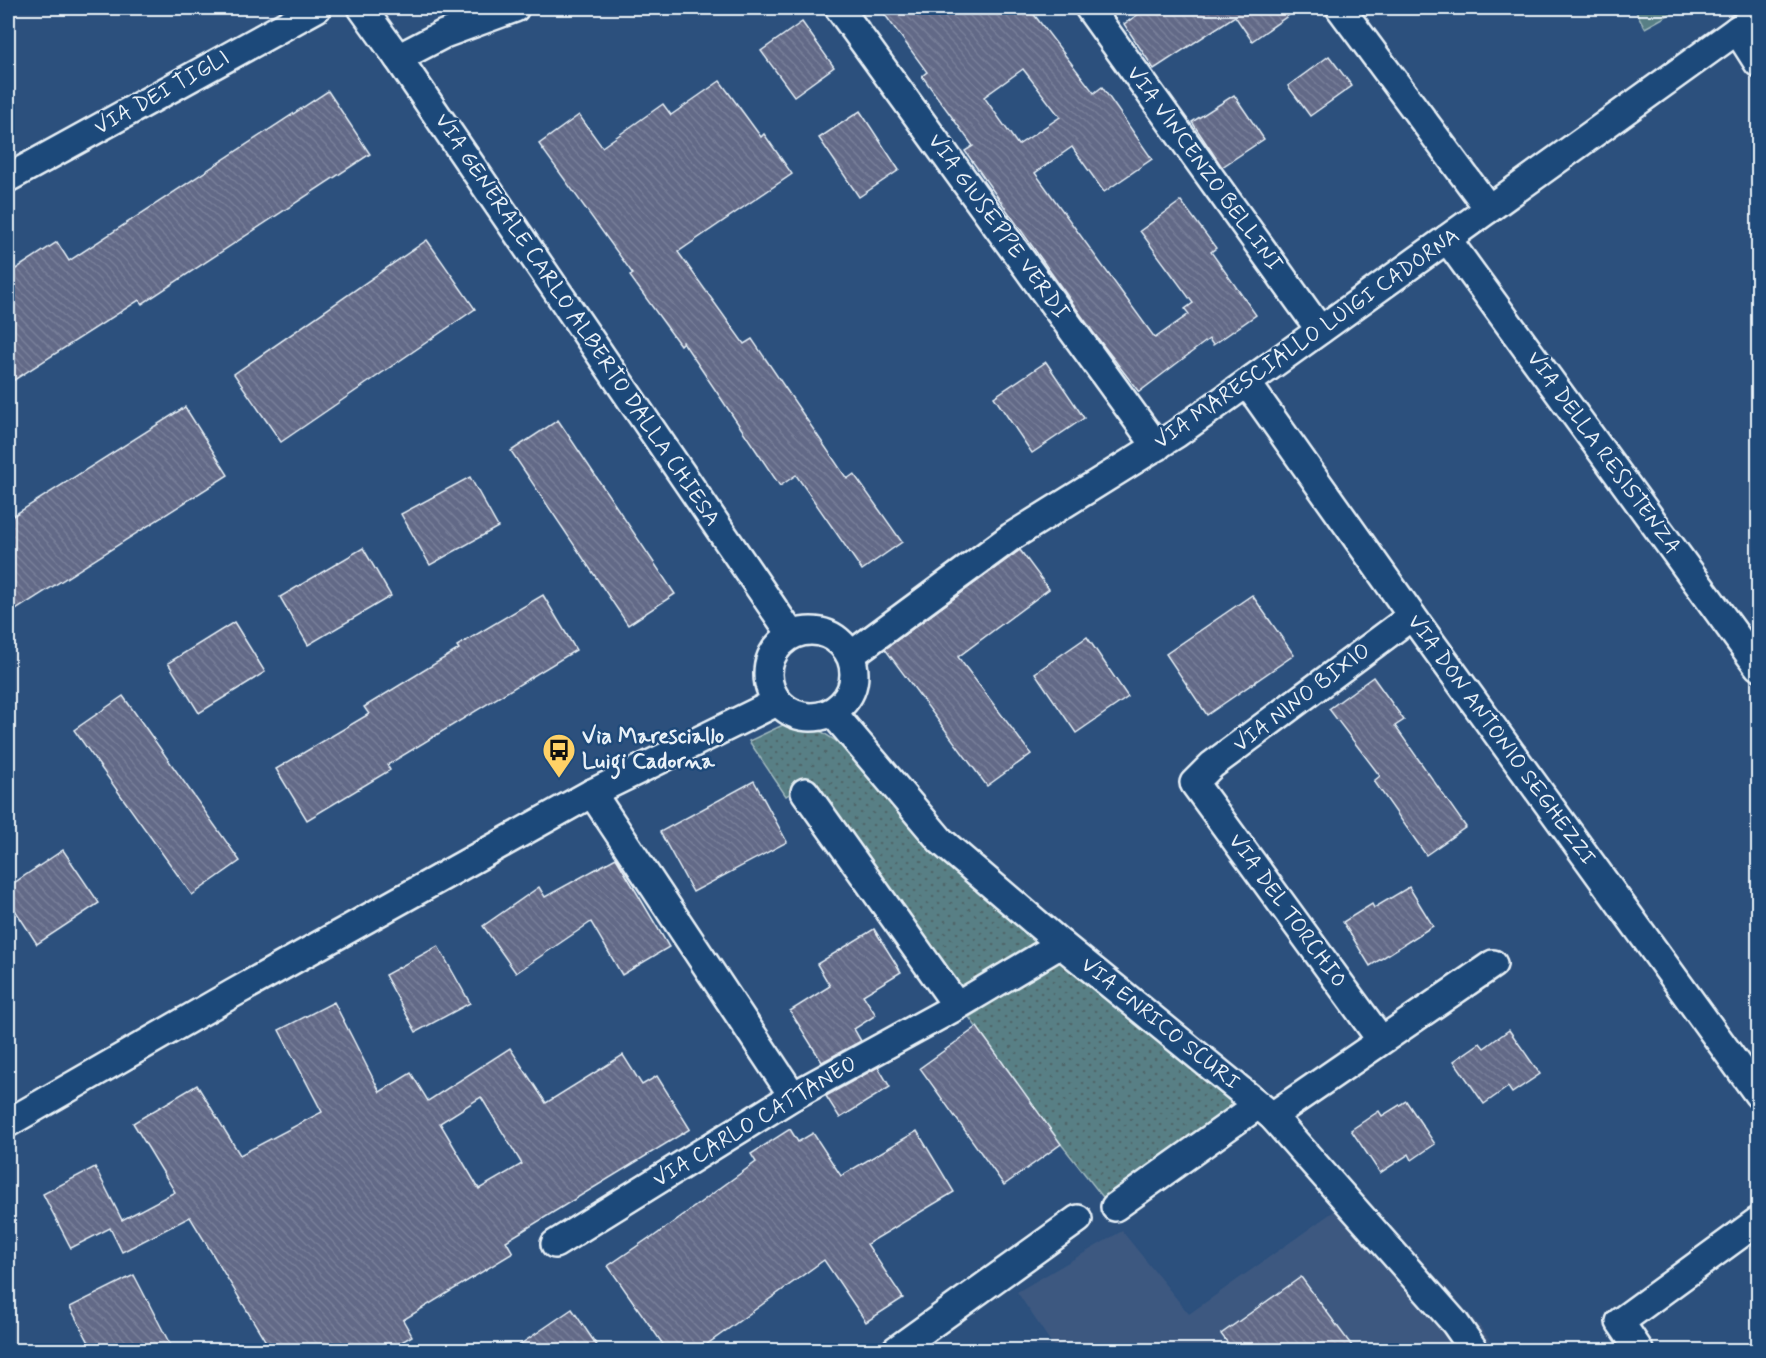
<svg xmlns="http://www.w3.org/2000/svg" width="1766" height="1358" font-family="Mynerve,sans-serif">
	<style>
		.built { fill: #3c5880 }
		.grass { fill: #587f85; stroke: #a0b8be; stroke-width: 1.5 }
		.park { fill: url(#park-dots); stroke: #a0b8be; stroke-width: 1.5 }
		.building { fill: url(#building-back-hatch); stroke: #e8f1f8; stroke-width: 1.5; fill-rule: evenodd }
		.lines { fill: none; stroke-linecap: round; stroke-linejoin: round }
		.minor-casing { stroke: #e8f1f8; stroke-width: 32 }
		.minor { stroke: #1f4a7a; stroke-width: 27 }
		.labels { text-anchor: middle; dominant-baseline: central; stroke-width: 5; stroke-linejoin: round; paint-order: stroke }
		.street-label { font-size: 22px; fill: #e8f1f8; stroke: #1f4a7a }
		.poi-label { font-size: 22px; font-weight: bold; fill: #e8f1f8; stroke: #1f4a7a; text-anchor: start }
	</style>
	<defs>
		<pattern id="park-dots" width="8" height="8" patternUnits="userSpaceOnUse" patternTransform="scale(1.5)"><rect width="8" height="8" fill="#587f85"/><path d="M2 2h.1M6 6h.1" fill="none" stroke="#50666a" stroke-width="1.8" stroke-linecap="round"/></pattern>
		<pattern id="building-back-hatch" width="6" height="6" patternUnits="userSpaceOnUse" patternTransform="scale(1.5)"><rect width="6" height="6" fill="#626987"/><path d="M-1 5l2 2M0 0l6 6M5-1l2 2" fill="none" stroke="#787f99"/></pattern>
	</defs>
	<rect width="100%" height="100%" fill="#2c507d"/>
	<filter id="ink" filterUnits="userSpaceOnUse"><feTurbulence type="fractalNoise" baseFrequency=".0167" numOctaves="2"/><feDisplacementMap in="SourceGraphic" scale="12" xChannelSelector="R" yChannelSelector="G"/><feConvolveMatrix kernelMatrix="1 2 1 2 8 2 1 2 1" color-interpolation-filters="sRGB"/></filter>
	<g filter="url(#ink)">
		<polygon class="built" points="1361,1192 1479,1325 1497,1350 1056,1350 1017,1292 1122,1231 1189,1314"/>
		<polygon class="grass" points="1634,8 1681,8 1645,28"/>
		<polygon class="park" points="785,724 819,730 850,750 927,843 1240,1108 1106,1201 1061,1144 969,1017 979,1011 812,781 786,796 749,741"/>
		<g class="building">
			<path d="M880,8H1029L1094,93L1102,87L1152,159L1104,192L1072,147L1035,173L1155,338L1189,314L1185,309L1193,303L1140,231L1181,201L1216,248L1211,252L1256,315L1213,345L1209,339L1139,392L1093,332L965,151L973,146L922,76L927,72ZM1023,69L1060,117L1018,145L984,97Z"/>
			<polygon points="1148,8 1299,8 1252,41 1235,16 1154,69 1124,24"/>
			<polygon points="802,22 834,67 794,96 761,51"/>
			<polygon points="1329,56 1352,86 1310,116 1288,86"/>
			<polygon points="720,81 761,137 764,134 792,174 678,252 744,344 752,339 847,479 854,474 902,542 862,570 796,475 780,486 683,342 680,345 630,276 633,274 539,144 579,115 602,147 663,104 671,115"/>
			<polygon points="328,91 370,154 142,304 139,300 8,384 8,274 57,242 69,261"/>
			<polygon points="1234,95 1264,139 1222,167 1192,122"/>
			<polygon points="860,111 899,170 859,197 819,138"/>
			<polygon points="427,240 475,309 281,442 234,374"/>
			<polygon points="1046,362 1084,418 1032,453 994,397"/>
			<polygon points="185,407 228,475 8,615 8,519"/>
			<polygon points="558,420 675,594 628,625 511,451"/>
			<polygon points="470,477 498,527 430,565 401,514"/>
			<polygon points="363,548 391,596 308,645 280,597"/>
			<polygon points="1020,550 1049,589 958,657 1031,754 987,786 885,649"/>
			<polygon points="543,595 576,650 387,765 390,770 307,820 276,769 369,714 364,707 459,649 457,646"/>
			<polygon points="1252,595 1294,655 1207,715 1166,654"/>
			<polygon points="234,622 265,672 199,713 168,663"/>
			<polygon points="1087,637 1128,697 1076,733 1035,673"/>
			<polygon points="1373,677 1404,720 1395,726 1466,827 1426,855 1374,781 1380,776 1329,709"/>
			<polygon points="123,696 240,861 192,895 74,730"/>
			<polygon points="754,781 787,842 693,892 660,832"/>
			<polygon points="63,850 99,903 37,944 8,899 8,887"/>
			<polygon points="616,858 669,947 622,975 591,922 516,973 483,926 539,887 545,897"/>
			<polygon points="1409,887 1433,926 1370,966 1343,922 1372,904 1374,908"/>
			<polygon points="874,929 901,972 863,995 876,1015 854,1029 861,1041 822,1062 790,1011 830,986 817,964"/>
			<polygon points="438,946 470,1003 416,1032 385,975"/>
			<path d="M334,1002L380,1092L411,1073L428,1101L510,1048L546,1103L623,1055L642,1085L657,1076L690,1129L506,1241L513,1253L403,1320L412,1336L388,1350H271L190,1217L122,1252L110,1228L71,1248L43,1194L95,1167L122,1220L175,1192L133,1123L197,1085L240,1155L322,1112L279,1030ZM481,1097L522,1164L479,1189L440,1123Z"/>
			<polygon points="977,1027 1061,1144 1004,1185 920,1068"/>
			<polygon points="1509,1030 1540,1074 1512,1093 1508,1087 1484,1104 1454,1061 1480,1043 1484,1048"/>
			<polygon points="878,1067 890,1087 840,1118 826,1096"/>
			<polygon points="1406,1101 1435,1144 1412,1160 1409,1154 1380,1173 1351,1130 1379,1111 1382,1116"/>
			<polygon points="790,1129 798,1142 813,1133 841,1176 917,1131 954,1192 867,1244 903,1298 866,1322 824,1260 699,1350 667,1350 608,1266 649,1238 650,1239 756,1162 751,1154"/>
			<polygon points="134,1275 173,1350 93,1350 70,1307"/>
			<polygon points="1301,1277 1355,1350 1233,1350 1221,1334"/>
			<polygon points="572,1309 600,1350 512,1350"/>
		</g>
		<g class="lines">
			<g class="minor-casing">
				<g id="minor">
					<polyline points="362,8 398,58 791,634"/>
					<polyline points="839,8 1157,447"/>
					<polyline points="1089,8 1320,330"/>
					<polyline points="1340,8 1489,209"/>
					<polyline points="1737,30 1758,63"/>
					<polyline points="398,58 444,34 515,8"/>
					<polyline points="8,178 317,8"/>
					<polyline points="1447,239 1758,666"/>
					<polyline points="1247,383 1412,616 1758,1094"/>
					<circle cx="811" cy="674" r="43"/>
					<polyline points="851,655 1011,537 1176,434 1758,15"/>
					<polyline points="832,712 941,841 1061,944 1272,1116 1455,1323 1474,1350"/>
					<polyline points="805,792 957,1006"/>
					<polyline points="592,793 793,1096"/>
					<polyline points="1381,1040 1194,783 1212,765 1412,616"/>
					<polyline points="1272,1116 1493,964"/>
					<polyline points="8,1123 232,994 592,793 777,702"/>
					<polyline points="1115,1207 1258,1105"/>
					<polyline points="555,1244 793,1096 957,1006 1061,944"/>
					<polyline points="896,1350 1078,1219"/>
					<polyline points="1639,1350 1620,1322 1758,1221"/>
				</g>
			</g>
			<use href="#minor" class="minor"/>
		</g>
	</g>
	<defs>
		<g id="bus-pin" transform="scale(1.725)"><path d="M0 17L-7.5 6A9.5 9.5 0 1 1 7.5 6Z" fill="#ffd166" stroke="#1f4a7a"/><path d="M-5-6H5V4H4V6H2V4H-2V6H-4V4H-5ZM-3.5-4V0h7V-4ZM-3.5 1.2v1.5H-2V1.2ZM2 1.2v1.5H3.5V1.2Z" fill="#111"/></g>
	</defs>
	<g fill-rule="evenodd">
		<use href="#bus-pin" x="559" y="750"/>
	</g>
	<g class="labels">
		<g class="street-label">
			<text transform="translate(162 93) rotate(-29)">VIA DEI TIGLI</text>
			<text transform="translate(1204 169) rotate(54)">VIA VINCENZO BELLINI</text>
			<text transform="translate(998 227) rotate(54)">VIA GIUSEPPE VERDI</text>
			<text transform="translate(577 320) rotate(56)">VIA GENERALE CARLO ALBERTO DALLA CHIESA</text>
			<text transform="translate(1307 339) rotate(-35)">VIA MARESCIALLO LUIGI CADORNA</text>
			<text transform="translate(1603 453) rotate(54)">VIA DELLA RESISTENZA</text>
			<text transform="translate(1302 698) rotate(-37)">VIA NINO BIXIO</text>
			<text transform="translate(1501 740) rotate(54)">VIA DON ANTONIO SEGHEZZI</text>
			<text transform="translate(1287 911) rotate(54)">VIA DEL TORCHIO</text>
			<text transform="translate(1160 1024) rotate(39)">VIA ENRICO SCURI</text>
			<text transform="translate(755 1122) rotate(-31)">VIA CARLO CATTANEO</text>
		</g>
		<g class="poi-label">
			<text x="582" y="737">Via Maresciallo<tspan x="582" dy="25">Luigi Cadorna</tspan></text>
		</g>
	</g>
	<rect width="1766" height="1358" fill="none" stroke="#1f4a7a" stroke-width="30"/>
	<rect x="15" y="15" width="1736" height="1328" fill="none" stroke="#e8f1f8" stroke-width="2" filter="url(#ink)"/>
</svg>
